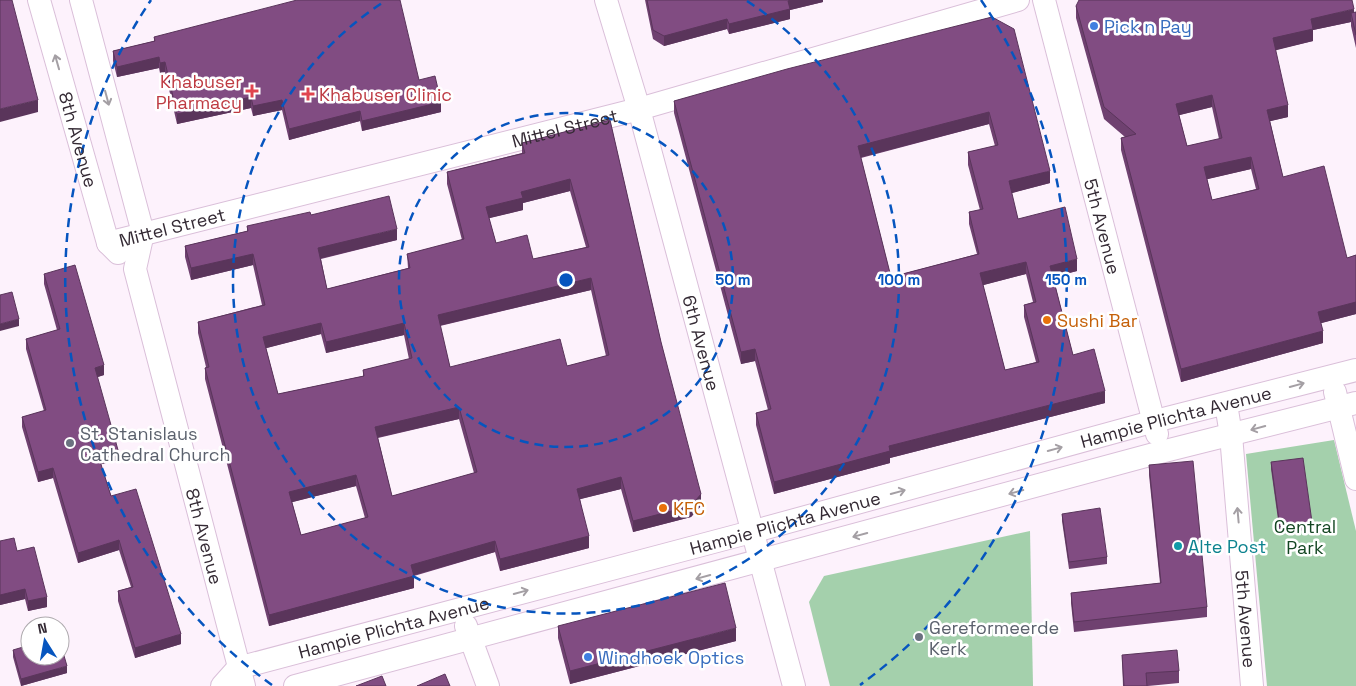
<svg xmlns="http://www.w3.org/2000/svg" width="1356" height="686" font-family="'Space Grotesk',sans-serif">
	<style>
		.green { fill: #a4d0ac }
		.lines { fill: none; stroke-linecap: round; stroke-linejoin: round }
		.minor-casing { stroke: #dabfd9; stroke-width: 24 }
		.minor { stroke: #fff; stroke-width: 22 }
		.wall { fill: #6f4170; fill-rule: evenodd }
		.shaded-wall { fill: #5a355b }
		.building { fill: #814c82; stroke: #5a355b; fill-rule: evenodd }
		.oneway { stroke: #a49fa4 }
		.ring { fill: none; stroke: #0655bf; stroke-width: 2.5; stroke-dasharray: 9 6 }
		.shop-dot { fill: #3f7fe0; stroke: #fff; stroke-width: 2 }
		.health-dot { fill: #e0444e; stroke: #fff; stroke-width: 2 }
		.food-dot { fill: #e8710a; stroke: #fff; stroke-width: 2 }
		.worship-dot { fill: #6b7280; stroke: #fff; stroke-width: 2 }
		.culture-dot { fill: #0f9aa8; stroke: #fff; stroke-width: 2 }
		.labels { text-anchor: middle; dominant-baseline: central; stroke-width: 5; stroke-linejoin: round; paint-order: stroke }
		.shop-label { font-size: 18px; fill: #366cbe; stroke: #fff; text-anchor: start }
		.health-label { font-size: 18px; fill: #be3a42; stroke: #fff; text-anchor: end }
		.street-label { font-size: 18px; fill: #342a34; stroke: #fff }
		.food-label { font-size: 18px; fill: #c56008; stroke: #fff; text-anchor: start }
		.worship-label { font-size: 18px; fill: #5b616d; stroke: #fff; text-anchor: start }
		.park-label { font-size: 18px; fill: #134622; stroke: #fff }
		.culture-label { font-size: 18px; fill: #0d838f; stroke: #fff; text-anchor: start }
		.centre { fill: #0655bf; stroke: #fff; stroke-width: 2.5 }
		.ring-label { font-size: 15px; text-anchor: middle; font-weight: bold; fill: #0655bf; stroke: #fff; stroke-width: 5; stroke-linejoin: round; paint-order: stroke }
	</style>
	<rect width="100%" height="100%" fill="#fdf2fc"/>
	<g class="green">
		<polygon points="1334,440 1356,531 1356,686 1267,686 1246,454"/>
		<polygon points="1030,531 1033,686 830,686 809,602 824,576"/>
	</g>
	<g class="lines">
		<g class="minor-casing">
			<g id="minor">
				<path id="s1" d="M39,0L108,243L118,253"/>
				<path id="s2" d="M81,0L143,233L135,269L244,686"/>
				<path id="s3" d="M606,0L639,109L794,686"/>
				<path id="s4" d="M1044,0L1157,434"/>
				<path id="s5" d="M108,243L639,109L1018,0"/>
				<polyline points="1335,392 1356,479"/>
				<path id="s6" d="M1226,404L1231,435L1252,686"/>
				<polyline points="466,626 488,686"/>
				<path id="s7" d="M222,686L238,668L751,532L1155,421L1356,370"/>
				<polyline points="295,686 1161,452 1356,403"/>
			</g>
		</g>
		<use href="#minor" class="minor"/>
	</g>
	<g class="wall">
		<polygon points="645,0 823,0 823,2 790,10 790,19 729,34 727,29 664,46 653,39"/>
		<path d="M1076,6L1354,13L1356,12V48L1351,26V22L1313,30V41L1275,50L1288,117L1270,121L1283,177L1347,258L1356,255V314L1321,323L1323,343L1181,382L1121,150V138L1125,137L1104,119L1076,18ZM1212,107L1219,139L1187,146L1179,115ZM1251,169L1256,189L1212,200L1207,179Z"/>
		<path d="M992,17L1050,183L1011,193L1018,219L1077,271L1053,277L1073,355L1105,403L890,458V463L774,494L756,425V413L768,410L755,361L741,364L674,113V101ZM989,124L995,146L968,152V165L980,210L969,212V224L977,254L891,277L861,158ZM1026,274L1033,302L1024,305V317L1036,362L1005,370L983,285Z"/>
		<polygon points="154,37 419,80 441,112 362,131 360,121 289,140 282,110 253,116 251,108 177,124 165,72 160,73 159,68 117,77 113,61 113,51 154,41"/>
		<path d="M610,120L661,342L701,506L691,517L633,532L621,489L580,499L589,548L500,571L495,552L414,576V588L269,626L205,379V368L206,367L198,333V322L262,305L253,265L191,280L185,257V246L247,231V226L311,215L397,240L321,259L327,289L408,268L407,254L462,240L447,184V172L522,153V143ZM570,191L586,247L533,259L496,243L489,218L523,210V203ZM591,290L606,356L567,366L450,367L440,326ZM321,334L326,353L404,335L409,359L363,370V376L278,394L266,348ZM459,419L474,473L392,496L378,438ZM356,486L365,518L301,535L292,502Z"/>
		<polygon points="44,274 104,375 97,377 118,460 101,464 111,496 181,644 135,658 118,601 118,591 131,587 119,550 78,563 53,478 38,482 22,427 22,417 44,411 26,349 26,339 57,330 44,284"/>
		<polygon points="1271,462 1312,522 1312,529 1280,534 1271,469"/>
		<polygon points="1149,465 1207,607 1207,617 1074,632 1071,603 1071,593 1160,583 1149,475"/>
		<polygon points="1062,514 1107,557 1107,564 1069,569 1062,521"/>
		<polygon points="0,541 17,551 47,607 28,611 25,599 0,605"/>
		<polygon points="558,626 736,641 570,684 558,638"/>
		<polygon points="13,650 67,673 21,686 13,657"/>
		<polygon points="1122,655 1179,671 1179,683 1148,686 1123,686"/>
	</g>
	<g class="shaded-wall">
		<polygon points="791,0 823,0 823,2 790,10 790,19 729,34 729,24"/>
		<polygon points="1354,9 1354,21 1351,13 1351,22 1313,30 1313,41 1273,51 1273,38 1311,19"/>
		<polygon points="727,19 727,29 664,46 664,36"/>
		<polygon points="159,57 159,68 117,77 117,67"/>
		<polygon points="165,62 165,72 160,73 160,63"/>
		<polygon points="1212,95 1212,107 1176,116 1176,104"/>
		<polygon points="251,97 251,108 177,124 177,114"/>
		<polygon points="38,100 38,112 0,122 0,109"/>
		<polygon points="282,100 282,110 253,116 253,106"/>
		<polygon points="441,102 441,112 362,131 362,121"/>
		<polygon points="1288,105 1288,117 1267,122 1267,110"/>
		<polygon points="360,111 360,121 289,140 289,129"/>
		<polygon points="989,112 989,124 858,158 858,146"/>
		<polygon points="1251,157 1251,169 1204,180 1204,167"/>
		<polygon points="1050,171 1050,183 1009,194 1009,181"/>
		<polygon points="570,179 570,191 523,203 523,210 486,219 486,207 521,192"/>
		<polygon points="397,229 397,240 318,259 318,248"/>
		<polygon points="253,254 253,265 191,280 191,268"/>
		<polygon points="1077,259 1077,271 1050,278 1050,266"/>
		<polygon points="1026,262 1026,274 980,286 980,273"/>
		<polygon points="591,278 591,290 438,326 438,315"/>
		<polygon points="1356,302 1356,314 1318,324 1318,312"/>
		<polygon points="19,319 19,326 0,331 0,324"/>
		<polygon points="321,323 321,334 263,349 263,337"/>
		<polygon points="404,323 404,335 326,353 326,342"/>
		<polygon points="1323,331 1323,343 1181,382 1181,369"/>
		<polygon points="755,349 755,361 741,364 741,352"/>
		<polygon points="104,365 104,375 95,378 95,368"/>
		<polygon points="1105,391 1105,403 890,458 890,463 774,494 774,482 889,446"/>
		<polygon points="459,407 459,419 375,438 375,427"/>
		<polygon points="118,450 118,460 98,465 98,455"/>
		<polygon points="53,468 53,478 38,482 38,472"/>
		<polygon points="356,475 356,486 289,503 289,492"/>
		<polygon points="621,477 621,489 577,500 577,489"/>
		<polygon points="701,494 701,506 691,517 633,532 633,521"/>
		<polygon points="589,536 589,548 500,571 500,559"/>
		<polygon points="119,540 119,550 78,563 78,553"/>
		<polygon points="495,541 495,552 411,576 411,565"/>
		<polygon points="414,576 414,588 269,626 269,615"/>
		<polygon points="25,589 25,599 0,605 0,595"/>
		<polygon points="47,597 47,607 28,611 28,601"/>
		<polygon points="736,628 736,641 570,684 570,671"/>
		<polygon points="181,634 181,644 135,658 135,648"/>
		<polygon points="67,666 67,673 21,686 21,679"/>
	</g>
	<g class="building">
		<polygon points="0,0 12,0 38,100 0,109"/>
		<polygon points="297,0 400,0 419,80 435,76 441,102 362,121 360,111 289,129 282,100 253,106 251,97 177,114 165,62 160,63 159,57 117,67 113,51 155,41 154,37"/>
		<polygon points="647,0 791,0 788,1 790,9 729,24 727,19 664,36 653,30"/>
		<path d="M1079,0H1352L1354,9L1311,19L1313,29L1273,38L1288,105L1267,110L1283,177L1324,166L1347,258L1356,255V302L1318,312L1323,331L1181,369L1121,138L1136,134L1104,107L1076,6ZM1212,95L1222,138L1187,146L1176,104ZM1251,157L1259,189L1212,200L1204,167Z"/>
		<polygon points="1356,12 1356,35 1351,13"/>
		<path d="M992,17L1014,29L1050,171L1009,181L1018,219L1065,207L1077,259L1050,266L1073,355L1094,349L1105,391L889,446L890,451L774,482L756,413L771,409L755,349L741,352L674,101L787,69ZM989,112L998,145L968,152L983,209L969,212L979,254L891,277L858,146ZM1026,262L1036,302L1024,305L1039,362L1005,370L980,273Z"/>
		<path d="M610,120L661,342L701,494L691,506L633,521L621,477L577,489L589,536L500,559L495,541L411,565L414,576L269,615L205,368L209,367L198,322L265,305L253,254L191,268L185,246L248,231L247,226L310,212L311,215L389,196L397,229L318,248L327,289L410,268L407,254L464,239L447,172L525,153L522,143ZM570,179L589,247L533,259L527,235L496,243L486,207L523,198L521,192ZM591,278L609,355L567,366L560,339L450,367L438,315ZM321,323L326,342L404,323L412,358L363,370L364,376L278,394L263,337ZM459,407L477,472L392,496L375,427ZM356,475L368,517L301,535L289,492Z"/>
		<polygon points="75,265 104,365 95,368 118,450 98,455 111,496 136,489 181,634 135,648 118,591 133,587 119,540 78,553 53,468 38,472 22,417 46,410 26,339 60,329 44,274"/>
		<polygon points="12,292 19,319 0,324 0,295"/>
		<polygon points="1303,458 1312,522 1280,527 1271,462"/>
		<polygon points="1193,461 1207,607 1074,622 1071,593 1161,583 1149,465"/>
		<polygon points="1100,508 1107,557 1069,562 1062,514"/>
		<polygon points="14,538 17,551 34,547 47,597 28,601 25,589 0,595 0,541"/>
		<polygon points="725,583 736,628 570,671 558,626"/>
		<polygon points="60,642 67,666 21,679 13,650 30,645 30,656 60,656"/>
		<polygon points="1177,650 1179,671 1146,673 1147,686 1124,686 1122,655"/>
		<polygon points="445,674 450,686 417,686"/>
		<polygon points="382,676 386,686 356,686"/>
	</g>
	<defs><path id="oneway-shaft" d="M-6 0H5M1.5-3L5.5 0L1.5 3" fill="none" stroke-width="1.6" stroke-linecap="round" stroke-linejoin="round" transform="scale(1.25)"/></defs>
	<g class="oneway">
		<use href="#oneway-shaft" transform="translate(57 62) rotate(-106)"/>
		<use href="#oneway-shaft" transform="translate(107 98) rotate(75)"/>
		<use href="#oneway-shaft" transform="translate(1297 385) rotate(-15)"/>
		<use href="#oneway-shaft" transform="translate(1258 428) rotate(165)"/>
		<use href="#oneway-shaft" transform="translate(1055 449) rotate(-15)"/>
		<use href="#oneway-shaft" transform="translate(898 492) rotate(-15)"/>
		<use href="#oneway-shaft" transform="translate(1016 492) rotate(165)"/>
		<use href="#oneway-shaft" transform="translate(1238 515) rotate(-95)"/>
		<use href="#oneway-shaft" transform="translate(860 535) rotate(165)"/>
		<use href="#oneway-shaft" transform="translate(703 577) rotate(165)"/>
		<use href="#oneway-shaft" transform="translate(521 592) rotate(-15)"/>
	</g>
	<g class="ring">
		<circle cx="566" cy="280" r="167"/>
		<path d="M747 1A333 333 0 1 1 385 1"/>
		<path d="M272 685A500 500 0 0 1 151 0M981 0A500 500 0 0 1 860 685"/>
	</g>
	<g class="shop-dot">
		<circle cx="1094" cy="26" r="5"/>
		<circle cx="588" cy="657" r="5"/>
	</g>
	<g class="health-dot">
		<path d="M249.5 83.5h5v5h5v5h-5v5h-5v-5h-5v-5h5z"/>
		<path d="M305.5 86.5h5v5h5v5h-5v5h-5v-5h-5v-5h5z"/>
	</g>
	<g class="food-dot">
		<circle cx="1047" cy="320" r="5"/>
		<circle cx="663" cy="508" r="5"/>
	</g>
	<g class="worship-dot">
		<circle cx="70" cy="443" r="5"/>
		<circle cx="919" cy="637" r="5"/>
	</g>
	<circle class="culture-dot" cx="1178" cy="546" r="5"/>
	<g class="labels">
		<g class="shop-label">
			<text x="1104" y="26">Pick n Pay</text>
			<text x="598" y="657">Windhoek Optics</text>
		</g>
		<g class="health-label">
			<text x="242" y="81">Khabuser<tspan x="242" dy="21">Pharmacy</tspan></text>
			<text x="319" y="94" text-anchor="start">Khabuser Clinic</text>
		</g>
		<g class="street-label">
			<text stroke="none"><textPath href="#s5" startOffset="471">Mittel Street</textPath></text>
			<text stroke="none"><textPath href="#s1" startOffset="145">8th Avenue</textPath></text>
			<text stroke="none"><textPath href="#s4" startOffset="234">5th Avenue</textPath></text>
			<text stroke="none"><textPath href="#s5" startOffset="66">Mittel Street</textPath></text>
			<text stroke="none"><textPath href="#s3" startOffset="356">6th Avenue</textPath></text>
			<text stroke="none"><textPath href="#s7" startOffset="995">Hampie Plichta Avenue</textPath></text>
			<text stroke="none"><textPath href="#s7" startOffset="590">Hampie Plichta Avenue</textPath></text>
			<text stroke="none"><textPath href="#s2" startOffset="554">8th Avenue</textPath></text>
			<text stroke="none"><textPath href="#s6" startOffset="216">5th Avenue</textPath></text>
			<text stroke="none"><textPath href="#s7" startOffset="185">Hampie Plichta Avenue</textPath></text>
		</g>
		<g class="food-label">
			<text x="1057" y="320">Sushi Bar</text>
			<text x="673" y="508">KFC</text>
		</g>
		<g class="worship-label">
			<text x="80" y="433">St. Stanislaus<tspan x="80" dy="21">Cathedral Church</tspan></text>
			<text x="929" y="627">Gereformeerde<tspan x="929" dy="21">Kerk</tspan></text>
		</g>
		<g class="park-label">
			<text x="1305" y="526">Central<tspan x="1305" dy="21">Park</tspan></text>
		</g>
		<g class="culture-label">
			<text x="1188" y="546">Alte Post</text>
		</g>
	</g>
	<circle cx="566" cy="280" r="8" class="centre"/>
	<g class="ring-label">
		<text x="733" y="285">50 m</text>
		<text x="899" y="285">100 m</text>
		<text x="1066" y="285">150 m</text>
	</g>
	<g transform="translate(45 641) rotate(349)"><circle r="24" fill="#ffffff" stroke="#aeaaae"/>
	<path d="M0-4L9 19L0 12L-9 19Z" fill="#0655bf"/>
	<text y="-8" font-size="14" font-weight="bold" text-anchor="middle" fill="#342a34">N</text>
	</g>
</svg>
